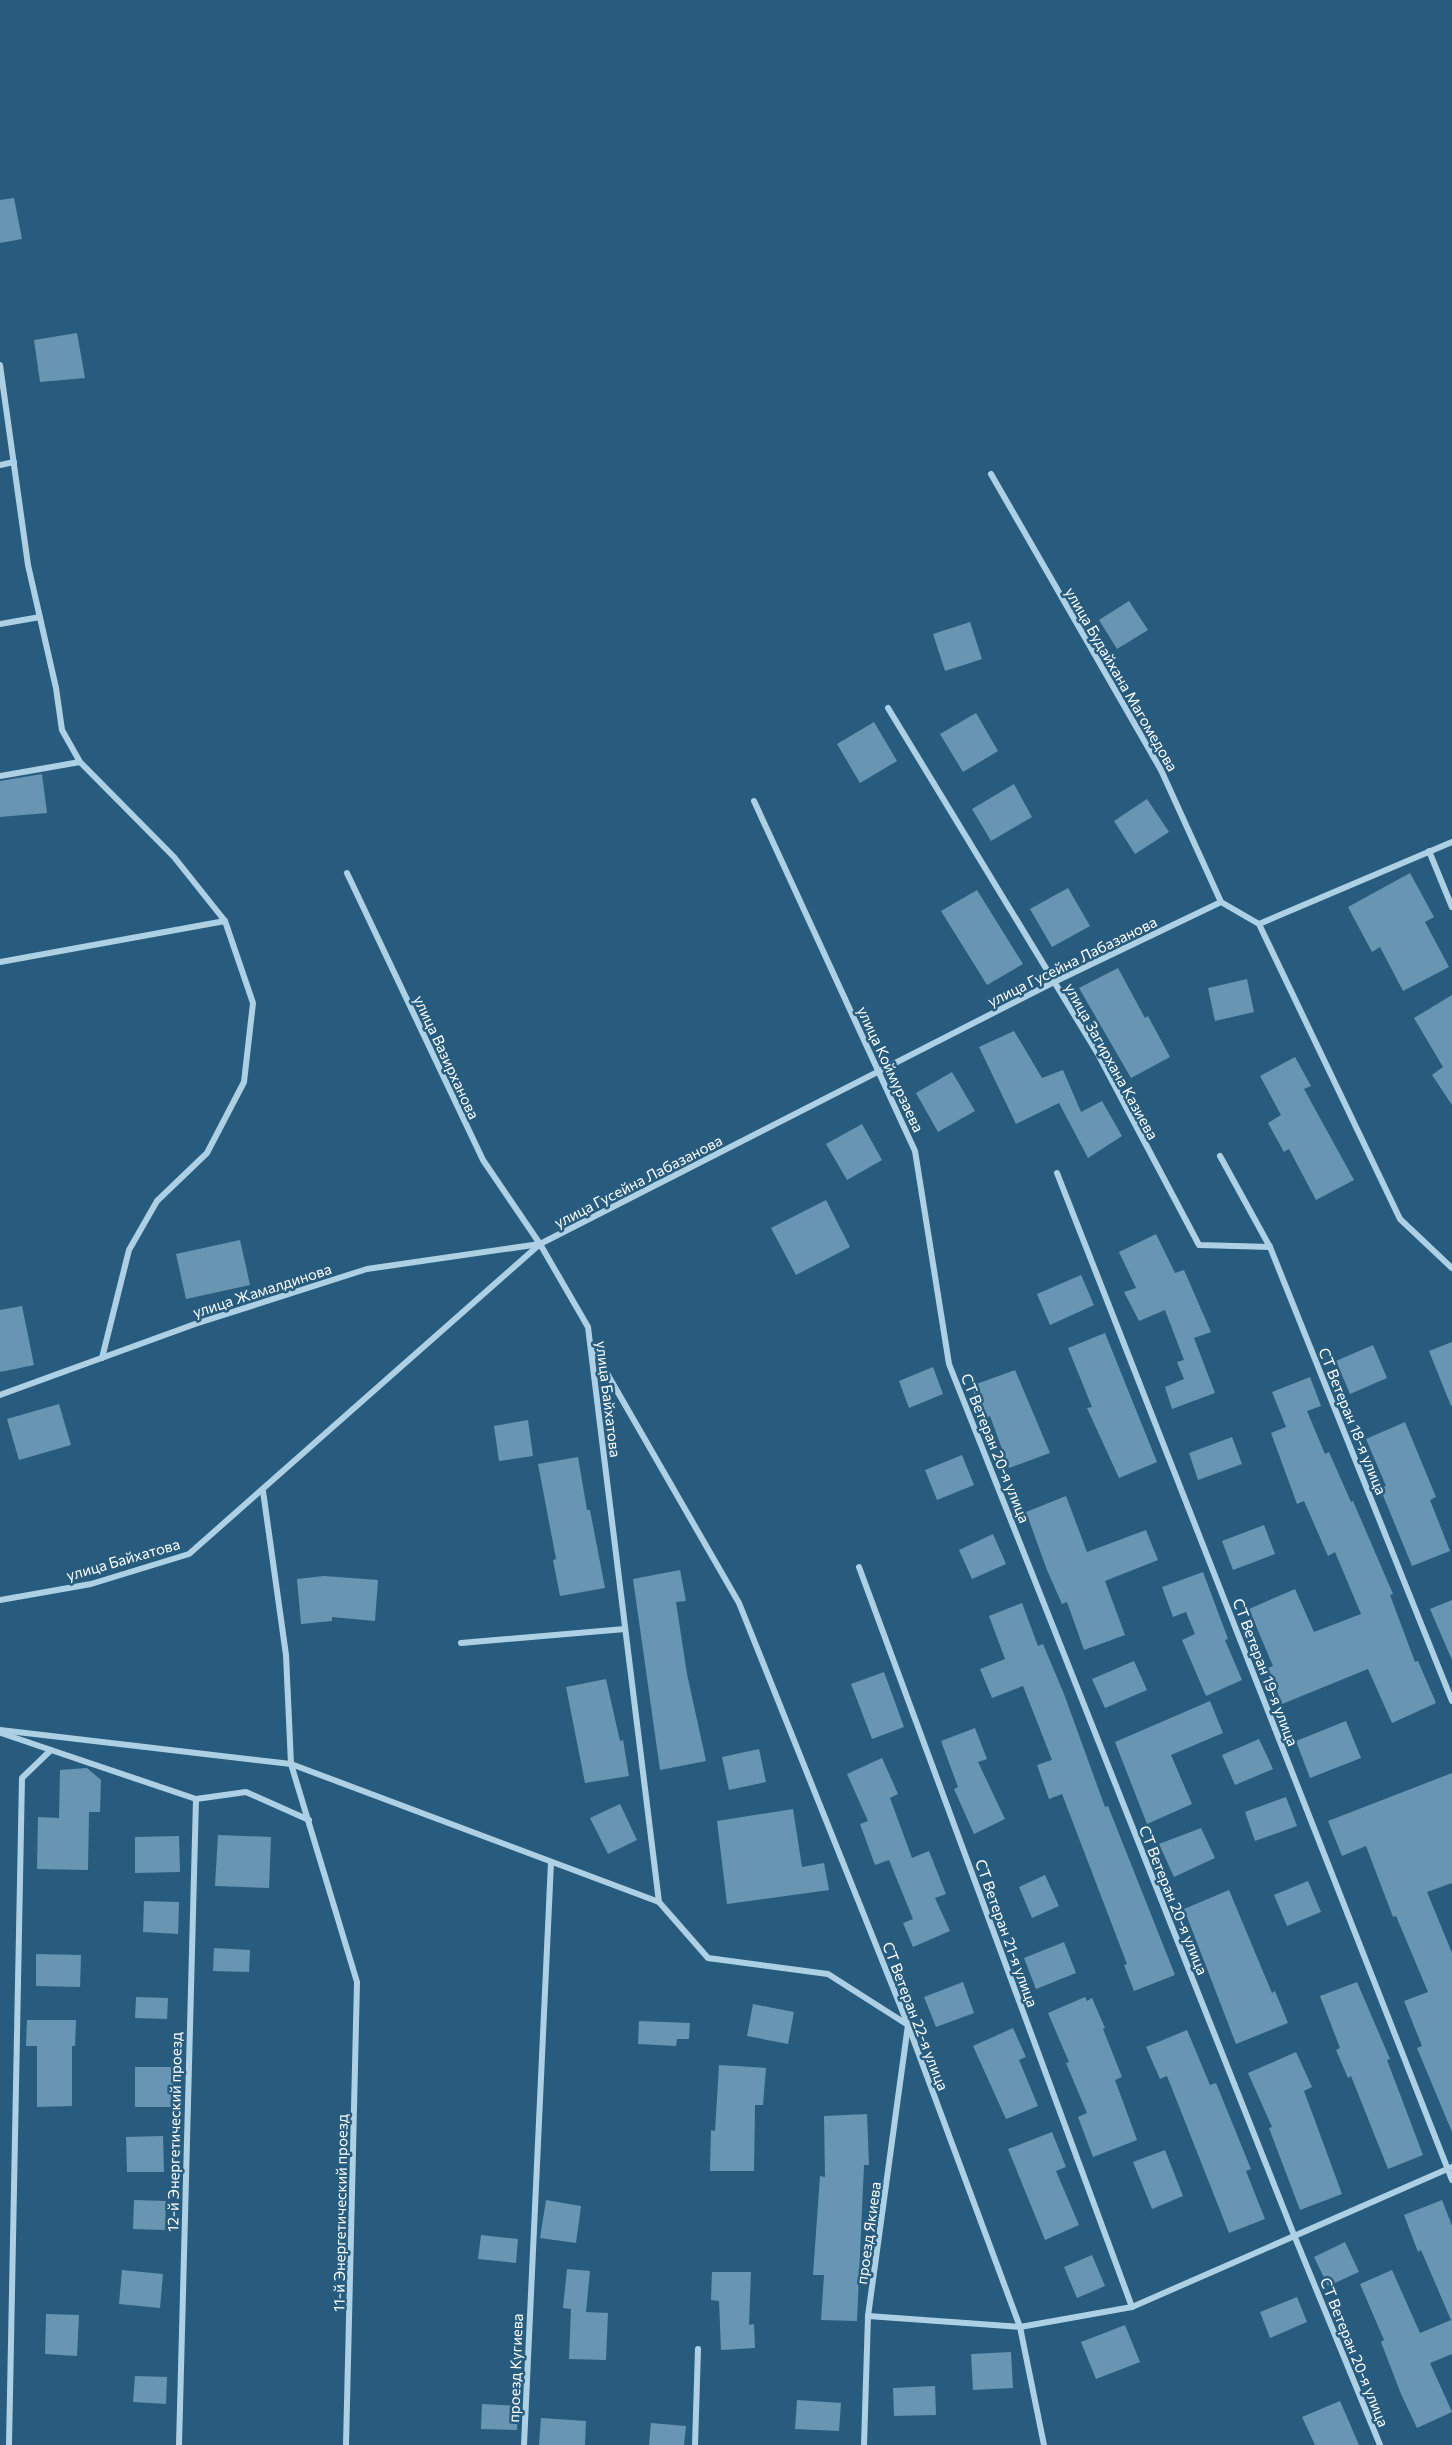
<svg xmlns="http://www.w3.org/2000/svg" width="1452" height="2445" font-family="Commissioner,sans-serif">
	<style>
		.building { fill: #6896b2 }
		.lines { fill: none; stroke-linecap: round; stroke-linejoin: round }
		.minor { stroke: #add0e5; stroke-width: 6 }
		.labels { text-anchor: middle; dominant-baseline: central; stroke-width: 5; stroke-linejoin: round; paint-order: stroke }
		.street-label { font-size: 15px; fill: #fff; stroke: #275c7e }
	</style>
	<rect width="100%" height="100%" fill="#275c7e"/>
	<g class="building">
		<polygon points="14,198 22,239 0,243 0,200"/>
		<polygon points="77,333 85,378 40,382 34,340"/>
		<polygon points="1129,601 1148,630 1117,649 1099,620"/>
		<polygon points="970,622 982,659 945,671 933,634"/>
		<polygon points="976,713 998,751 963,772 940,734"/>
		<polygon points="874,722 897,761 860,783 837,744"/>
		<polygon points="42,774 47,813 0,817 0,781"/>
		<polygon points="1014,784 1032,817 991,841 972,809"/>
		<polygon points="1147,799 1169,832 1135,854 1114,821"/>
		<polygon points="1410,873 1434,917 1425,922 1449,967 1403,991 1380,947 1372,952 1348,907"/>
		<polygon points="1068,888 1090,926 1052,947 1030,909"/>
		<polygon points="977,890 1023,964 987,985 941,911"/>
		<polygon points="1118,968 1145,1018 1148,1016 1170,1057 1131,1078 1079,988"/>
		<polygon points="1247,979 1254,1012 1215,1021 1208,988"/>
		<polygon points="1452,995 1452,1105 1432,1075 1443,1067 1414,1018"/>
		<polygon points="1014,1031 1042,1078 1063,1070 1081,1112 1102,1101 1122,1136 1088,1158 1059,1103 1016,1124 979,1047"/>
		<polygon points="1295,1057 1311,1086 1304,1089 1354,1180 1316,1200 1289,1149 1284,1152 1268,1123 1281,1115 1260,1076"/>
		<polygon points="952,1072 975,1111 938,1132 916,1093"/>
		<polygon points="862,1124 882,1160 847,1180 826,1144"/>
		<polygon points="826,1200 850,1247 796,1275 771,1228"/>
		<polygon points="1156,1234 1175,1273 1184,1270 1211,1332 1194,1338 1215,1393 1172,1409 1165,1387 1184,1379 1177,1362 1184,1360 1165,1310 1139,1321 1124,1292 1136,1288 1119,1252"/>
		<polygon points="240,1240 250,1285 186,1299 176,1254"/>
		<polygon points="1081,1275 1094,1305 1050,1325 1037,1294"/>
		<polygon points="22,1306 34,1365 0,1372 0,1310"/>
		<polygon points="1105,1333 1157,1462 1119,1478 1087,1408 1092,1407 1068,1348"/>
		<polygon points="1452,1342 1452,1405 1451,1406 1429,1351"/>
		<polygon points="1373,1345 1387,1378 1350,1394 1336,1361"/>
		<polygon points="933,1367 943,1394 909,1408 899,1381"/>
		<polygon points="1015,1370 1050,1453 1009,1468 990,1416 985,1419 971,1386"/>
		<polygon points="1310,1377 1321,1406 1307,1411 1325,1454 1329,1452 1351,1502 1353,1501 1393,1594 1390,1595 1415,1662 1418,1661 1436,1703 1392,1723 1368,1669 1282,1704 1268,1668 1273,1666 1249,1609 1295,1589 1314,1632 1361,1614 1335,1552 1328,1556 1304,1501 1297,1504 1271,1433 1286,1427 1272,1392"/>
		<polygon points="59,1404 71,1445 19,1460 7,1419"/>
		<polygon points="528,1420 533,1456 499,1461 494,1426"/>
		<polygon points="1405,1422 1436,1497 1430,1500 1450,1551 1412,1566 1380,1488 1386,1486 1366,1439"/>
		<polygon points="1232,1437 1242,1464 1198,1480 1189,1453"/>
		<polygon points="962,1455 974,1485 937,1500 925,1470"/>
		<polygon points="578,1457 587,1510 590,1510 605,1588 560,1596 553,1560 556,1559 538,1464"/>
		<polygon points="1066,1496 1087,1552 1146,1530 1158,1560 1105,1581 1125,1635 1084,1650 1067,1602 1062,1604 1047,1570 1026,1512"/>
		<polygon points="1264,1525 1275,1554 1233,1570 1222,1541"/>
		<polygon points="993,1534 1006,1564 972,1579 959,1550"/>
		<polygon points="680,1570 686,1601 676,1602 687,1674 706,1761 660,1770 633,1579"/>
		<polygon points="1203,1572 1228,1639 1225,1640 1242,1680 1206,1696 1182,1640 1195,1634 1186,1612 1173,1617 1162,1587"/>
		<polygon points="324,1576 378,1580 375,1621 332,1617 332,1621 301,1624 297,1579"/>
		<polygon points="1452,1600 1452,1660 1430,1609"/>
		<polygon points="1022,1603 1038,1646 1043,1644 1064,1694 1105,1807 1108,1806 1175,1975 1134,1991 1124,1965 1127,1964 1062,1794 1049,1799 1037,1765 1052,1760 1023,1686 992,1698 980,1669 1005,1659 989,1616"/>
		<polygon points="1134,1661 1147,1690 1105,1708 1092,1679"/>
		<polygon points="884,1672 904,1727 872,1739 851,1684"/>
		<polygon points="606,1679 620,1741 623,1740 629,1776 585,1783 566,1687"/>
		<polygon points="1210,1701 1223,1733 1171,1755 1192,1804 1147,1824 1115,1742"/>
		<polygon points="1346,1721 1361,1758 1310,1778 1296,1741"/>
		<polygon points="975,1728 987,1759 978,1762 1005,1819 974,1834 954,1789 958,1787 941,1741"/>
		<polygon points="1259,1739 1273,1769 1235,1785 1222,1755"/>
		<polygon points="759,1749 766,1782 729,1790 722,1757"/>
		<polygon points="882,1758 898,1794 890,1798 912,1858 929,1851 946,1894 935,1898 950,1931 913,1947 903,1923 913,1919 889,1860 875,1865 860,1824 868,1821 847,1774"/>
		<polygon points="87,1768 101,1780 100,1812 89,1812 88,1870 37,1869 38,1817 59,1818 60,1770"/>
		<polygon points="1452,1773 1452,1883 1427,1892 1452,1953 1452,2132 1417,2048 1422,2046 1404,2001 1428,1992 1396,1916 1393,1917 1366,1846 1342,1856 1328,1821"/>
		<polygon points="1286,1797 1297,1826 1255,1841 1245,1812"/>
		<polygon points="620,1804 637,1840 608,1854 590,1818"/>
		<polygon points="793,1809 802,1867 824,1863 829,1890 727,1904 717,1821"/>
		<polygon points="1201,1828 1215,1858 1174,1877 1159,1844"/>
		<polygon points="218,1835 271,1837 269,1888 215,1886"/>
		<polygon points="179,1836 180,1872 135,1873 135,1837"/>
		<polygon points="1045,1875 1059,1906 1032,1918 1019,1887"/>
		<polygon points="1308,1881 1321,1912 1287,1926 1274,1895"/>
		<polygon points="1229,1890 1272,1993 1275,1991 1288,2023 1236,2044 1184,1909"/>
		<polygon points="144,1901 179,1902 178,1934 143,1932"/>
		<polygon points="1064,1942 1076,1973 1036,1989 1024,1958"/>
		<polygon points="214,1948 250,1950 249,1972 213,1971"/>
		<polygon points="36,1954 81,1955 80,1987 36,1986"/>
		<polygon points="963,1982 974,2013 936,2027 924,1997"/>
		<polygon points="1357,1982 1390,2059 1387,2060 1423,2155 1388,2169 1351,2076 1348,2078 1336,2050 1340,2048 1320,1996"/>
		<polygon points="136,1997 168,1998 167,2019 135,2018"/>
		<polygon points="1085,1997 1087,2001 1092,1998 1105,2028 1103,2029 1122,2077 1115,2080 1137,2140 1093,2157 1078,2117 1087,2113 1066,2063 1069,2062 1048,2013"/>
		<polygon points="753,2004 794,2012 788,2044 747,2036"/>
		<polygon points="27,2020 76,2020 75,2046 72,2046 72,2106 37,2107 37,2046 26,2046"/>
		<polygon points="639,2021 690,2023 689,2039 677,2039 676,2046 638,2044"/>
		<polygon points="1013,2028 1026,2057 1019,2060 1038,2106 1006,2119 973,2046"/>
		<polygon points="1187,2030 1210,2085 1216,2083 1251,2169 1246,2171 1265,2219 1229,2233 1167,2076 1160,2079 1146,2047"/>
		<polygon points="1296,2052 1312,2087 1304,2091 1342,2194 1300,2210 1269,2128 1272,2127 1248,2073"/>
		<polygon points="719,2065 766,2068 763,2105 755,2105 754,2171 710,2171 711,2130 715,2131"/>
		<rect x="135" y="2067" width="40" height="40"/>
		<polygon points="867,2114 869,2165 864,2165 857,2321 821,2320 824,2275 813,2275 820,2176 825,2177 824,2116"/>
		<polygon points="1052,2132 1066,2167 1056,2171 1079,2225 1045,2240 1008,2149"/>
		<polygon points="163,2136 164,2172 127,2172 126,2137"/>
		<polygon points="1165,2150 1183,2196 1152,2209 1133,2162"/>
		<polygon points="134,2200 166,2201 165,2230 133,2229"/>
		<polygon points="546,2200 581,2206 576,2243 540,2238"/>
		<polygon points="1442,2200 1452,2226 1452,2354 1430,2363 1452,2412 1417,2428 1401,2394 1381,2342 1384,2340 1360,2284 1392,2270 1420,2333 1451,2320 1421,2250 1418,2252 1404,2215"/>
		<polygon points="481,2235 518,2239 516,2263 478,2259"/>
		<polygon points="1345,2242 1359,2272 1328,2286 1314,2257"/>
		<polygon points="1092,2255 1105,2286 1077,2298 1064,2267"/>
		<polygon points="567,2269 590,2271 586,2312 608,2313 606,2360 569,2359 571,2309 563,2308"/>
		<polygon points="122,2270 163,2274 160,2308 119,2304"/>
		<polygon points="712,2272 751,2272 749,2325 754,2324 755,2348 721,2350 719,2301 711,2300"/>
		<polygon points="1297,2297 1307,2322 1270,2338 1260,2312"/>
		<polygon points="46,2314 79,2315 77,2356 45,2354"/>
		<polygon points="1125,2325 1140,2362 1096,2379 1081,2342"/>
		<polygon points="1011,2352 1013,2388 973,2390 971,2354"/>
		<polygon points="135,2376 167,2377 166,2404 133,2402"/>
		<polygon points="935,2386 936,2415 894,2416 893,2388"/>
		<polygon points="797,2400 841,2403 839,2431 795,2429"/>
		<polygon points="1340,2401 1359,2445 1315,2445 1302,2417"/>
		<polygon points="482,2404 518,2406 517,2430 481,2429"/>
		<polygon points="541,2418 586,2421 585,2445 539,2445"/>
		<polygon points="651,2423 686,2426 684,2445 649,2445"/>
	</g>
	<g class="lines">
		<g class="minor">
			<polyline points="0,365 28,565 56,688 62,730 80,762 174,857 225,921 253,1003 244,1082 207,1153 157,1201 129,1250 102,1358"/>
			<polyline points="0,465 14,462"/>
			<polyline points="991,474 1161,770 1221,902"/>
			<polyline points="0,624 40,617"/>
			<polyline points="888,708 1098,1054 1199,1245 1270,1247"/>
			<polyline points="0,776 80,762"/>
			<polyline points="754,801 915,1151 949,1364 1294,2235 1380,2445"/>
			<polyline points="1429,851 1452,907"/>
			<polyline points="347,873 483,1160 540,1244"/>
			<polyline points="1259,924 1452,842"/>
			<polyline points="0,962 225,921"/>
			<polyline points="1220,1156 1270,1247 1452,1701"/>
			<polyline points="1057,1173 1452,2180"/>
			<polyline points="593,1349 739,1603 908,2025 1020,2327 1044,2445"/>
			<polyline points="0,1395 195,1324 367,1269 540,1244 1054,982 1221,902 1259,924 1400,1219 1452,1268"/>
			<polyline points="263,1491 286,1655 291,1764 357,1982 346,2445"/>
			<polyline points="859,1567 1132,2307"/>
			<polyline points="0,1600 91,1584 189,1554 540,1244 588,1327 659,1902 708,1958 828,1974 908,2025 868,2316 864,2445"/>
			<polyline points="461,1643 625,1629"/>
			<polyline points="0,1730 291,1764 659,1902"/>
			<polyline points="1,1733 51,1750"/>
			<polyline points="868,2316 1020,2327 1132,2307 1452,2167"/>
			<polyline points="9,2445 22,1778 51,1750 196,1799 246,1792 309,1820"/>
			<polyline points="179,2445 196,1799"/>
			<polyline points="524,2445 551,1862"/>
			<polyline points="695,2445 698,2349"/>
		</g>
	</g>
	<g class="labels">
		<g class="street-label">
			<text transform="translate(1122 679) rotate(60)">улица Будайхана Магомедова</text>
			<text transform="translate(1072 961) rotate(-26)">улица Гусейна Лабазанова</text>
			<text transform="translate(447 1057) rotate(65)">улица Вазирханова</text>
			<text transform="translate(1112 1061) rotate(61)">улица Загирхана Казиева</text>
			<text transform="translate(891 1069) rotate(65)">улица Коймурзаева</text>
			<text transform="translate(638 1181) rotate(-27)">улица Гусейна Лабазанова</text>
			<text transform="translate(262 1290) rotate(-18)">улица Жамалдинова</text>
			<text transform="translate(609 1399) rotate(83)">улица Байхатова</text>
			<text transform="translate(1353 1421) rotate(68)">СТ Ветеран 18-я улица</text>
			<text transform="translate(996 1448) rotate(68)">СТ Ветеран 20-я улица</text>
			<text transform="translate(123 1559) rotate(-16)">улица Байхатова</text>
			<text transform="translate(1266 1672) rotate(69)">СТ Ветеран 19-я улица</text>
			<text transform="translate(1174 1900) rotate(68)">СТ Ветеран 20-я улица</text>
			<text transform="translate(1007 1933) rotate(70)">СТ Ветеран 21-я улица</text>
			<text transform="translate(916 2016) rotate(69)">СТ Ветеран 22-я улица</text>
			<text transform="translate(174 2132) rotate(-89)">12-й Энергетический проезд</text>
			<text transform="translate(340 2213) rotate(-89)">11-й Энергетический проезд</text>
			<text transform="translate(868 2233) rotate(-82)">проезд Якиева</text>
			<text transform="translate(1355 2352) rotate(68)">СТ Ветеран 20-я улица</text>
			<text transform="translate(515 2368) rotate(-88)">проезд Кугиева</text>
		</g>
	</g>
</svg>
